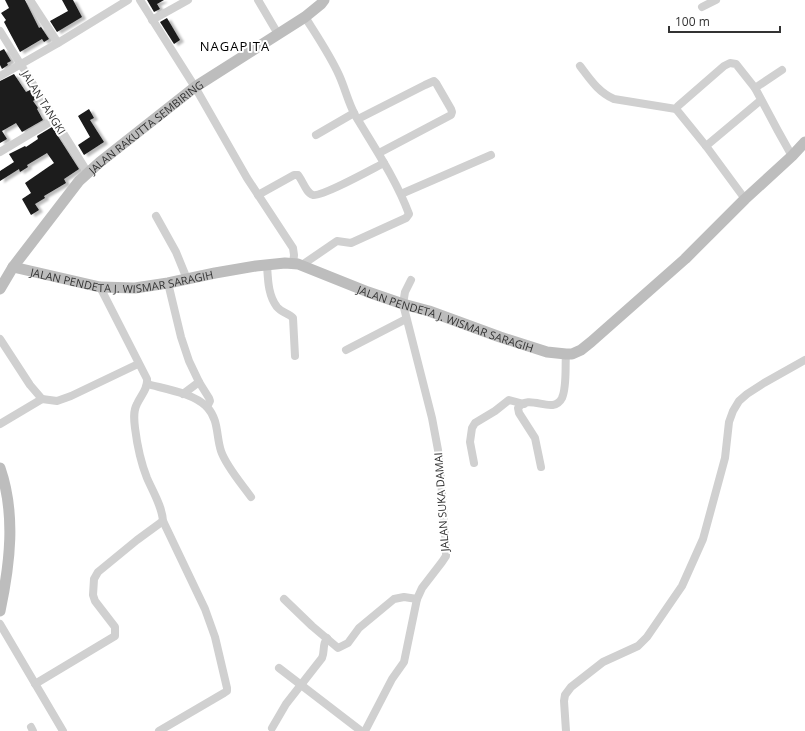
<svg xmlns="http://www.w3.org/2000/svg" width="805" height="731" font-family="'Open Sans',sans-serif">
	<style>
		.building { fill: #1a1a1a; filter: url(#shadow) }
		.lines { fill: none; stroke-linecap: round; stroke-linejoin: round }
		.street { stroke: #d0d0d0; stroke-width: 8 }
		.secondary { stroke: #bdbdbd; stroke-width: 11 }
		.labels { text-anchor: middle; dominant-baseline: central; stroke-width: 4; stroke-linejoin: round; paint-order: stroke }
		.street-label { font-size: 11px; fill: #333; stroke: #fff }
		.quarter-label { font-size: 13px; letter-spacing: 1px; fill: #000; stroke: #fff }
	</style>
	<defs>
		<filter id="shadow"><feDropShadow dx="4" dy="2" stdDeviation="1" flood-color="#0004"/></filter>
	</defs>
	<rect width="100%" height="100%" fill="#fff"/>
	<g class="building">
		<polygon points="5,0 25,0 39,28 41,27 49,39 44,42 42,39 20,52 4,22 6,20 1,13 9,8"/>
		<polygon points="62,0 73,0 82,17 57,32 50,21 68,11"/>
		<polygon points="147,0 164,0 157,4 160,9 154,12"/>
		<polygon points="167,18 180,40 174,44 160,22"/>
		<polygon points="4,49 11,61 7,63 8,65 2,69 0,65 0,51"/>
		<polygon points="14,74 26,92 30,90 36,99 33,101 38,108 37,109 43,120 22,132 16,123 2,131 7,139 0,143 0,81"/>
		<polygon points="89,109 94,118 90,120 104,142 84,155 78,145 90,137 78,116"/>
		<polygon points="52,127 79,169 64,179 66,183 44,196 45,198 35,204 39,210 31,215 22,199 31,193 25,183 54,163 47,153 27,165 28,167 20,172 19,169 0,181 0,171 14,162 9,154 25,146 26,147 38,139 37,136"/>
	</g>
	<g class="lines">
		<g class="street">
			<polyline points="30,0 58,43"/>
			<polyline points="140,0 195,87 247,178 293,248 294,255 293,264"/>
			<polyline points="258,0 278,34"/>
			<polyline points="702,7 716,0"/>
			<polyline points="152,20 188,0"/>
			<polyline points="0,31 88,173"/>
			<path d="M580,66C590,79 598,92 614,99L676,109"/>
			<polyline points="0,76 58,43 128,0"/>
			<polyline points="755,88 782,70"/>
			<polyline points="358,119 425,85 434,81 436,83 451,109 452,112 451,115 379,153"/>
			<polyline points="316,135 354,113"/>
			<polyline points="706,146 761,100"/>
			<polyline points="0,152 55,119"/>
			<polyline points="401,194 491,155"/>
			<path d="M258,195L294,175H298C303,181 306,193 313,195C322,197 374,168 384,163"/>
			<polyline points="745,199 706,146 676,109 678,106 724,66 730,63 736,64 755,88 778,131 792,156"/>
			<polyline points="156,216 176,252 187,279"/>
			<path d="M267,265C268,280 268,295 277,307C282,313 289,313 293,318L295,356"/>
			<path d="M302,265L337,241L351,243L406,218L409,214C396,179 374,147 355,115C348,102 345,88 339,75C330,55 317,36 305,17"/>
			<polyline points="168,283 181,337 189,361 199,382 209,398 210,401 207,407"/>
			<path d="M100,287L147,379C148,389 141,395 137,404C133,411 134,420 135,428C137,444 141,463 147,478C153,492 162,506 163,521L205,609L215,637L227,688V691L224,693L159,731"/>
			<polyline points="0,339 30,385 42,399 57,401 71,396 138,364"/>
			<polyline points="346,350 406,319"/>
			<path d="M147,384C165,389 193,393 207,407C219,420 216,436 221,451C226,466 241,483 251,497"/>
			<polyline points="183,394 199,382"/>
			<polyline points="0,424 42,399"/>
			<polyline points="474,463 470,442 472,428 475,423 495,411 509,400 524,404"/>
			<path d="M541,467L535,438L519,413L518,408C529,392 553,416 562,398C567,387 565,366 566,354"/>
			<polyline points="284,599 312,626 338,648 348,643 359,628 394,599 404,597 417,599"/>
			<polyline points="0,624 63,731"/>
			<polyline points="279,668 361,731"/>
			<polyline points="35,684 115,636 115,627 95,601 93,595 94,579 98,572 137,540 163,521"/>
			<polyline points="31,727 33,731"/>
			<path d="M272,728L286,704L322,658C325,651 322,645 327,638"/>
			<polyline points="365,731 392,679 404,662 417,599 422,588 442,562 446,556 446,548 441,479 438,450 432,418 403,304 405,292 411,280"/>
			<polyline points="566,731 564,701 565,695 571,687 603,662 638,646 647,637 682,586 703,539 725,458 729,422 733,411 739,401 747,394 764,383 805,360"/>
		</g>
		<g class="secondary">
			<path id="s1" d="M13,267L100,287L135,288L168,283L215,273L256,266L285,263L298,264L368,292L403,304L429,311L500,337L547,352L566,354H572L581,350L591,342L685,259L745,199L792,156L805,142"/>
			<path id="s2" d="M0,289L13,267L79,181L100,162L195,87L305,17L321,4L324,0"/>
			<path d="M0,468C16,514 10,564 0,611"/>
		</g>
	</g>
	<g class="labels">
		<g class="street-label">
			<text transform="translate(44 102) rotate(58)">JALAN TANGKI</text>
			<text stroke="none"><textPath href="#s2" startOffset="220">JALAN RAKUTTA SEMBIRING</textPath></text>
			<text stroke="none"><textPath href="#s1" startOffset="111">JALAN PENDETA J. WISMAR SARAGIH</textPath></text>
			<text stroke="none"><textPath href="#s1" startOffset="447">JALAN PENDETA J. WISMAR SARAGIH</textPath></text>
			<text transform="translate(441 502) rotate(-94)">JALAN SUKA DAMAI</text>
		</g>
		<g class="quarter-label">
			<text x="235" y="46">NAGAPITA</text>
		</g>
	</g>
	<path d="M669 26v6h111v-6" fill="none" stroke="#333333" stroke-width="2"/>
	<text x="675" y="26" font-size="12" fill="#333333" stroke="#ffffff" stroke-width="3" paint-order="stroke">100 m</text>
</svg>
